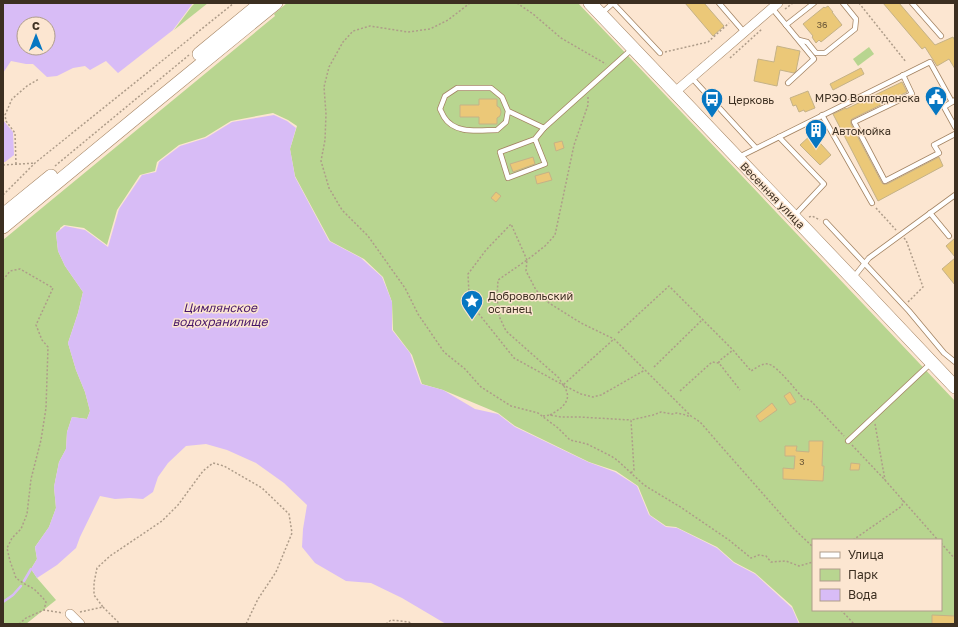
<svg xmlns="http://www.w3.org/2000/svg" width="958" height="627" font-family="'Golos Text',sans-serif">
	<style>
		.green { fill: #b8d590; fill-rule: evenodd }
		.water { fill: #d8bcf6; fill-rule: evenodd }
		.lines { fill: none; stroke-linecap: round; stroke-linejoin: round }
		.stream { stroke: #d8bcf6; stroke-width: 2.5 }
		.building { fill: #ebc878; stroke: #c5b287 }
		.lane-casing { stroke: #a38362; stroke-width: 6 }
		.street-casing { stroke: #a38362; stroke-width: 10 }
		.secondary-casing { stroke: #a38362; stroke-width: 14 }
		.path { stroke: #ae9c89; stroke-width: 1.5; stroke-dasharray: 2 2; stroke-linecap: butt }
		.lane { stroke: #fff; stroke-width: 4.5 }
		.street { stroke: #fff; stroke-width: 9 }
		.secondary { stroke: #fff; stroke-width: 13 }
		.labels { text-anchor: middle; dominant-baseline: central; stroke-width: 3; stroke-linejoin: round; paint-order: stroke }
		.number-label { font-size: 9px; fill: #685537 }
		.poi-label { font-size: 11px; fill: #3c2f21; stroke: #fce6d1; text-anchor: start }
		.street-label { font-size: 11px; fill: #3c2f21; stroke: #fce6d1 }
		.water-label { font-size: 12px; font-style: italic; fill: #461568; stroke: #fce6d1 }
	</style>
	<rect width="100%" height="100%" fill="#fce6d1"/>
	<g class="green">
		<polygon points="195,3 208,3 174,30 192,6"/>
		<path d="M287,3H578L955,401V624H800L792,606L755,573L734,562L717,547L676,527L666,526L650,515L638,486L616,471L589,462L515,426L498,413L443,390L422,384L412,355L393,330L392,302L383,277L364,259L330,241L295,176L290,149L297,126L288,120L273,113L231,121L205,137L179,145L157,162L155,171L140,175L117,210L107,245L84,228L64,225L60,228V229L56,233L58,251L65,266L83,292L78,313L68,343L76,370L85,392L90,411L87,419L72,417L67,432L66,449L59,462L54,487L56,508L49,527L35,547L37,559L31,569L37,578L56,600L26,624H3V240L275,16L274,14ZM813,540H941V610H813Z"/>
		<polygon points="869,47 874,54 858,66 853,59"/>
	</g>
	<g class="water">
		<path d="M3,3H193L173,30L118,73L106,61L90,70L85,66L73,68L57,76L47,77L33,64H26L11,61L3,73ZM24,24H48V48H24Z"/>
		<polygon points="274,115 287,121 296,128 290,149 295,177 329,241 361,258 382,277 392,302 392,330 410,353 421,384 443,390 475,409 498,414 515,427 588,462 615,472 637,486 649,515 666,527 677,528 717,548 734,563 755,574 792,608 799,624 446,624 402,598 371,583 346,581 315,563 302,547 303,529 307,505 284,483 256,463 227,450 206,444 186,446 168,463 158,477 153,492 143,499 130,498 115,499 100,496 80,537 76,548 57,565 37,578 31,569 37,559 35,547 49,527 56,508 54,487 59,462 66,449 67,432 72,417 87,419 90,411 85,392 76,370 68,343 78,313 83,292 65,266 58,251 56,233 65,226 85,230 108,247 119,209 142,175 156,172 159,162 180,146 206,138 232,122"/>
		<polygon points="3,120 13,132 14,155 5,162 3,162"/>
	</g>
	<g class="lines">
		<g class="stream">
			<polyline points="24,581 31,569"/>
			<polyline points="3,602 13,595 21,586"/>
		</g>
	</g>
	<g class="building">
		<polygon points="685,3 704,3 724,26 713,36"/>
		<polygon points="883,3 899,3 935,45 953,37 955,41 955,69 949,59 937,66 925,47 922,49"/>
		<polygon points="828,6 833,12 832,12 842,25 821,42 819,40 816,43 812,37 813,36 803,24 824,7 825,8"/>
		<polygon points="777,46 800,51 796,71 794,73 780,70 777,86 754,81 758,59 774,62"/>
		<polygon points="861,68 864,74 833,90 830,84"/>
		<polygon points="902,82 907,92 852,119 851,120 851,124 882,183 883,184 887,184 939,157 943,166 878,201 833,114 846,108 846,109"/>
		<polygon points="808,91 815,108 805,112 804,110 799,112 796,105 793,106 790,98"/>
		<polygon points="479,99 497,99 497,106 500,108 501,112 500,116 497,118 497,124 479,124 479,117 460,117 460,105 479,105"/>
		<polygon points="812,134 831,155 820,165 800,145"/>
		<polygon points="562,141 564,148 556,151 554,143"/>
		<polygon points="533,157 535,164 513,172 510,164"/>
		<polygon points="549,172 552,180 537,184 535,176"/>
		<polygon points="496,192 501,196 496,202 491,198"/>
		<polygon points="955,238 955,257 946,246"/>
		<polygon points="955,258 955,285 942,269"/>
		<polygon points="790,392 796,402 790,405 784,396"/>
		<polygon points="772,403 777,410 760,422 756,416"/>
		<polygon points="809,441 823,441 822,466 824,466 823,481 783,479 783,468 794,469 795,456 785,456 785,446 797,446 796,451 809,452"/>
		<polygon points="851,463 860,464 859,470 850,470"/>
		<polygon points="932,615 955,616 955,624 932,624"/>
	</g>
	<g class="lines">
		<g class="lane-casing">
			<g id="lane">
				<polyline points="613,3 660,53"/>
				<polyline points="719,3 744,32"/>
				<polyline points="912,3 941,36"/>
				<polyline points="772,8 814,59 788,83"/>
				<polyline points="602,13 613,3"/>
				<polyline points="786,25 814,3"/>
				<polyline points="799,40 807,42 816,53 825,53 855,29 856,19 843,3"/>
				<polyline points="903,75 912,94 854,122 885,181 939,153 934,145 955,134"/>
				<polyline points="691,77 756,148"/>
				<polyline points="952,102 944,107 955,127"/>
				<path d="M508,111L506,122L497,130C480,130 455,135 444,117C443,115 441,111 440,109L445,96L457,88H491L502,97L508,111L544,128L632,49"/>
				<polyline points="822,115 872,203"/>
				<polyline points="779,137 824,184 795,215"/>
				<polyline points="535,139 500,152 508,178 545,164 535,139 544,128"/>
				<polyline points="739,157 930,62 952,102 955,100"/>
				<polyline points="930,213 949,236"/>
				<polyline points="826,222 909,311 944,353 955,362"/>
				<polyline points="853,278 869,258 955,195"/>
				<polyline points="848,441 930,364"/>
			</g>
		</g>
		<g class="street-casing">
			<g id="street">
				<polyline points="675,92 778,3"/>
				<polyline points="70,614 80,624"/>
			</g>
		</g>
		<g class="secondary-casing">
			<g id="secondary">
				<polyline points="590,3 852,278 955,387"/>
				<polyline points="199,54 261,3"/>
				<polyline points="3,215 51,176"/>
				<polyline points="3,227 156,101 276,3"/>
			</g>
		</g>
		<g class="path">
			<polyline points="470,3 448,20 430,29 408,32 370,26 353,31 343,42 329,67 324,87 326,114 325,140 321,161 329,188 342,210 368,236 405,288 418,314 444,352 465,369 481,387 511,406 538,413 558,428 570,440 587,444 611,456 617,460 644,485 682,508 729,540 751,558 759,555 766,556 771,562 786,561 799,566 813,562"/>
			<polyline points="517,3 533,14 561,38 606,64"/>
			<polyline points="859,3 906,62"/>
			<polyline points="785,9 793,3"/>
			<polyline points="665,52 708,42 729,23"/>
			<polyline points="730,58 762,29"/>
			<polyline points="588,97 588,105 574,145 555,235 545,246 527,260 511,224 486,250 468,274 469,294 471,304 514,358 565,386 581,394 593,397 601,395 645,370"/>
			<polyline points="16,164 15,133 6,121 5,115 12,99 27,86 39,79"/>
			<polyline points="3,165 35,163"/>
			<polyline points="55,166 189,55"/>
			<polyline points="3,195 35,163 234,3"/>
			<polyline points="876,208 896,230"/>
			<polyline points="809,217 812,216 820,220"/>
			<polyline points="904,238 906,240 923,287 908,302"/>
			<polyline points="3,280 10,271 20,269 53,288 36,325 42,340 48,347 46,408 41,440 31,479 27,514 21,529 12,538 7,548 10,561 16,578 23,583 34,589 43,598 46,602 44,610"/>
			<path d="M618,333L669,286L733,350L751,371C756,368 762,363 768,364C777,365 797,392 804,399L810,400L844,436"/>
			<polyline points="719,363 719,361 733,350"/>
			<polyline points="654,367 703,319"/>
			<polyline points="563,385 559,378 506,331 499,316 497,297 498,280 527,260 526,271 536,290 549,303 581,323 614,339 693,418"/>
			<polyline points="680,391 712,362 719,363 740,390"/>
			<path d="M550,415C563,408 574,399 563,385L614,339"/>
			<polyline points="543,416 550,415 561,417 579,417 631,420"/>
			<polyline points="694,418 700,422 792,527 813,547"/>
			<polyline points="875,424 885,480"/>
			<polyline points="852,445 885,480 938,540"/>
			<polyline points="631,473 634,470 631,420 653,415 661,412 672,414 677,413 686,415 690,417"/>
			<polyline points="853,540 902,506 903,500"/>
			<polyline points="941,543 955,559"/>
			<polyline points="813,572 813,574"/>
			<polyline points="103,607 120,624"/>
			<polyline points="841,610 854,624"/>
			<polyline points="80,612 103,607 94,595 94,583 97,568 110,556 162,521 178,505 203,471 213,463 224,466 262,488 289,514 292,533 276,572 258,599 246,624"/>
			<polyline points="19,624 26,618 44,610 63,613"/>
			<polyline points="386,624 391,620 409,622 412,624"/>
		</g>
		<use href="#lane" class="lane"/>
		<use href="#street" class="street"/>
		<use href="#secondary" class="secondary"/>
	</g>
	<defs>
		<g id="civic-pin" transform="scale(1.15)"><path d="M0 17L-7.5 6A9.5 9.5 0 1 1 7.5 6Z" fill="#0677c2" stroke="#fce6d1"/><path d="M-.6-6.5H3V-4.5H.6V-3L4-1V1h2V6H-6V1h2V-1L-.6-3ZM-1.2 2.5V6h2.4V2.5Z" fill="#fff"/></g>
		<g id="bus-pin" transform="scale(1.15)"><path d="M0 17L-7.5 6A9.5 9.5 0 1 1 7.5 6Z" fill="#0677c2" stroke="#fce6d1"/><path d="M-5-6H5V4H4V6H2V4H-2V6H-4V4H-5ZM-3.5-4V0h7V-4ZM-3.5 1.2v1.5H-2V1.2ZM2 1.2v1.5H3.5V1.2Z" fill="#fff"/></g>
		<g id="building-pin" transform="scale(1.15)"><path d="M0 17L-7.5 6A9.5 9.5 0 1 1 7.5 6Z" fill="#0677c2" stroke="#fce6d1"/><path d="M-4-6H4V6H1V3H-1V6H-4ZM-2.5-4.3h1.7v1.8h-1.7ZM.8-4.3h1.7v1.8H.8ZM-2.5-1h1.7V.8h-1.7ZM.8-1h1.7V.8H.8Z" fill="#fff"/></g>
		<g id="sight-pin" transform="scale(1.15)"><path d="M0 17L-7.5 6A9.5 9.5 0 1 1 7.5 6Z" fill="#0677c2" stroke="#fce6d1"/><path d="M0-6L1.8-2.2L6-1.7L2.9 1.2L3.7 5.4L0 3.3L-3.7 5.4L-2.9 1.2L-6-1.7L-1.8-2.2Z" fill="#fff"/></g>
	</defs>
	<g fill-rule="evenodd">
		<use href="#civic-pin" x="936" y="97"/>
		<use href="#bus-pin" x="712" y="99"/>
		<use href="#building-pin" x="816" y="130"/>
		<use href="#sight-pin" x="472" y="301"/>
	</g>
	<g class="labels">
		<g class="number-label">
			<text x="822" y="24">36</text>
			<text x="802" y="461">3</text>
		</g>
		<g class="poi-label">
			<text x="920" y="97" text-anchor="end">МРЭО Волгодонска</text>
			<text x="728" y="99">Церковь</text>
			<text x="832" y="130">Автомойка</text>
			<text x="488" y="295">Добровольский<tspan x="488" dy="13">останец</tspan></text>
		</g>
		<g class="street-label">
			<text transform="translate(773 195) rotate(46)">Весенняя улица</text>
		</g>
		<g class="water-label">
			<text x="220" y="307">Цимлянское<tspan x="220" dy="14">водохранилище</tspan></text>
		</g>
	</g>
	<rect width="958" height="627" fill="none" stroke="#3c2f21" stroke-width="8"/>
	<rect x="812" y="539" width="130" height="72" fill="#fce6d1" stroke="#af9d8b"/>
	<rect x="820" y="552" width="20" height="6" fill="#ffffff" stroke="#af9d8b"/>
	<text x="848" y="559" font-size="12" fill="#3c2f21">Улица</text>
	<rect x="820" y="569" width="20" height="12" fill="#b8d590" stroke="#af9d8b"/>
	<text x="848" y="579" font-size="12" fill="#3c2f21">Парк</text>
	<rect x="820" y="589" width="20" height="12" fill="#d8bcf6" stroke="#af9d8b"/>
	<text x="848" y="599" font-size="12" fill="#3c2f21">Вода</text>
	<g transform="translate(36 36)"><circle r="19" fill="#fce6d1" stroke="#af9d8b"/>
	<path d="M0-3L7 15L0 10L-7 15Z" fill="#0677c2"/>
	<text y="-6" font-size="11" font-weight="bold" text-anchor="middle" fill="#3c2f21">С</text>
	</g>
</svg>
